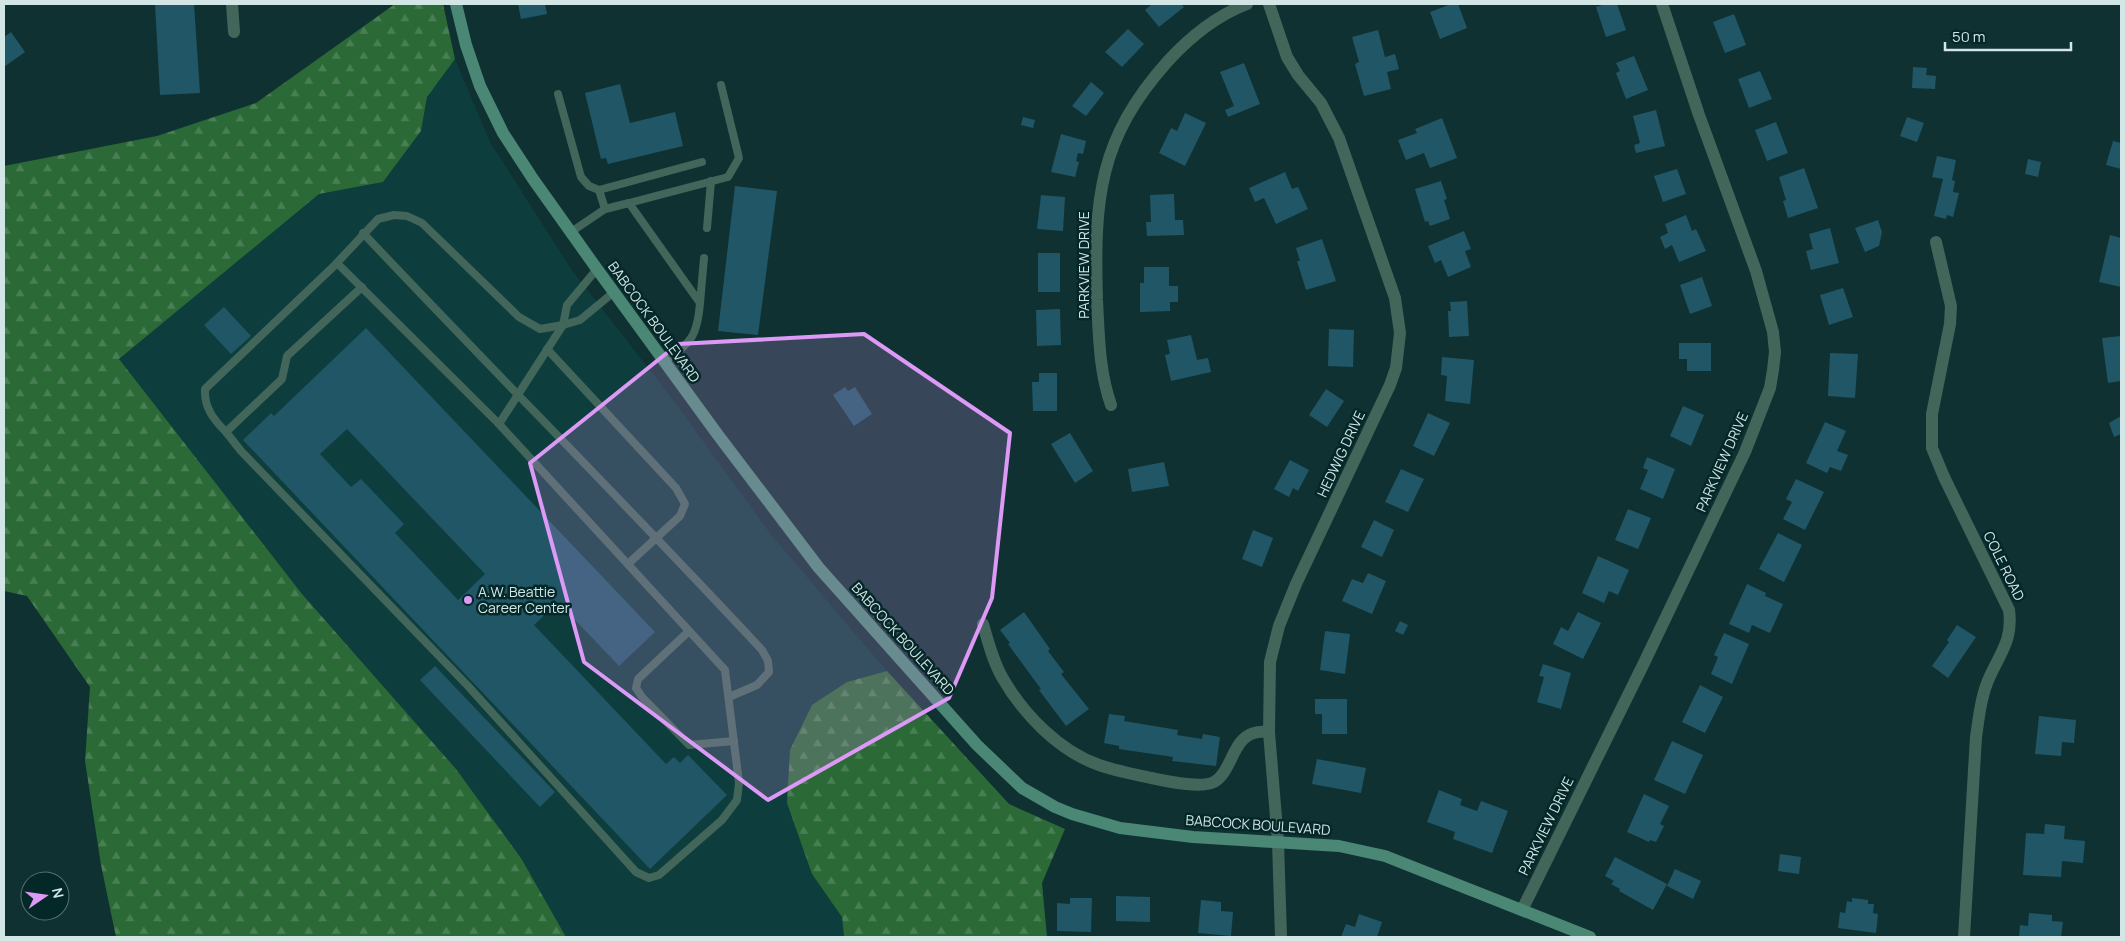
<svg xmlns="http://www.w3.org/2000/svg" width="2125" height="941" font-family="Manrope,sans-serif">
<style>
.built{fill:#0d3d3d}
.forest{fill:url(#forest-firs)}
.building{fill:#205666;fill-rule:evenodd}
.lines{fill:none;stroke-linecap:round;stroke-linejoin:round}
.service{stroke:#42665a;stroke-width:8}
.minor{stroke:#42665a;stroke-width:12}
.secondary{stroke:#4a8775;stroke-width:12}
.marked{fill:#dc99f5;fill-opacity:0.2;stroke:#dc99f5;stroke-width:4;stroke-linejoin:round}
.poi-dot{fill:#dc99f5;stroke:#042728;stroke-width:2}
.labels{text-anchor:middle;stroke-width:5;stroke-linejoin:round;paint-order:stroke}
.street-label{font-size:14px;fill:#d3e6e6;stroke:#042728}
.poi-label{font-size:14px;fill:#d3e6e6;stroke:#042728;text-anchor:start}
</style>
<defs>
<pattern id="forest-firs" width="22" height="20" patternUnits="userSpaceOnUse" patternTransform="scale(1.25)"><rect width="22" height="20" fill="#2b6a37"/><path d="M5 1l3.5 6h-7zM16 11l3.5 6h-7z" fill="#497f54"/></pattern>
</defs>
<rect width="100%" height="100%" fill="#0f3132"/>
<polygon class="built" points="455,59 490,142 571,269 674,401 772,536 887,671 847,682 812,874 842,917 844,937 566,937 521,858 456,769 302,594 119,359 319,194 383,182 421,131 427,97"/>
<g class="forest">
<polygon points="395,4 443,4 455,59 427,97 421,131 383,182 319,194 119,359 302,594 456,769 521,858 566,937 116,937 101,865 85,761 90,687 27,596 4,591 4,166 157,136 256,103"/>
<polygon points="887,671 1009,804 1065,829 1042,883 1047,937 844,937 842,917 812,874 787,803 790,750 812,705 847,682"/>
</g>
<g class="building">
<polygon points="155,4 194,4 200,93 160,95"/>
<polygon points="518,4 545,4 547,14 521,19"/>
<polygon points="1152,4 1181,4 1184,7 1159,27 1145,10"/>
<polygon points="1451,4 1458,4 1467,28 1440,39 1430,12"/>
<polygon points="1605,4 1617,4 1626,30 1606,37 1596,7"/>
<polygon points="1734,14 1746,45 1725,53 1713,22"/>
<polygon points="1128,29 1144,44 1122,67 1105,52"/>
<polygon points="1378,30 1385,57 1395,54 1399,69 1387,72 1391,89 1364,96 1355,64 1359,62 1352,37"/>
<polygon points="11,32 25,52 4,67 4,37"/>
<polygon points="1634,56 1648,90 1626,99 1616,73 1620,71 1616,63"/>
<polygon points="1244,63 1260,104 1228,117 1225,110 1234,106 1220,72"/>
<polygon points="1913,67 1927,68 1926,75 1936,76 1935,89 1912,88"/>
<polygon points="1760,71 1772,99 1749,108 1738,79"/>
<polygon points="1091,82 1104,93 1086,116 1072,106"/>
<polygon points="620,84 630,123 675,112 683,146 608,164 606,158 601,159 585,93"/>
<polygon points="1656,110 1665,146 1636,153 1634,145 1640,143 1633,116"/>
<polygon points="1185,113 1206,123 1185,166 1159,153 1171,128 1177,131"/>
<polygon points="1023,117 1035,120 1033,128 1021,125"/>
<polygon points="1907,117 1924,123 1917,142 1900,136"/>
<polygon points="1442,118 1457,158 1430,168 1424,153 1406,160 1398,140 1417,133 1415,129"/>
<polygon points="1776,122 1788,153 1767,161 1755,130"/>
<polygon points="1061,134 1086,141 1083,154 1078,153 1076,161 1079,162 1075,177 1051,172"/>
<polygon points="2113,141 2121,143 2121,169 2106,165"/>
<polygon points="1937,156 1956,160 1952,180 1955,181 1953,192 1959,193 1953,217 1947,215 1946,219 1934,216 1943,179 1932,177"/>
<polygon points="2028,159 2041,162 2038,177 2025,174"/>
<polygon points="1804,168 1818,208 1788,218 1783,201 1786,200 1779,177"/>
<polygon points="1677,169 1686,194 1663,202 1654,176"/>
<polygon points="1285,172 1292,189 1298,187 1308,209 1276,224 1264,198 1255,202 1249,188"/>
<polygon points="1441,181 1447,199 1444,200 1450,219 1430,226 1428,221 1425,222 1415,189"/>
<polygon points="735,186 777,191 758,335 718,331"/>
<polygon points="1174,194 1175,220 1183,220 1184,235 1147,236 1146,222 1151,222 1150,195"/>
<polygon points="1041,195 1065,197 1063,231 1037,229"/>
<polygon points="1686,215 1692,231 1696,229 1706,251 1679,262 1672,245 1665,249 1660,237 1668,233 1665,224"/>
<polygon points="1878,220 1882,232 1879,246 1865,252 1855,228"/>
<polygon points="1830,228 1839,263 1811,270 1806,251 1813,249 1809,234"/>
<polygon points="1464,231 1471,249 1465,251 1471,267 1448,277 1441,260 1435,263 1428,246"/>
<polygon points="2110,235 2121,238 2121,287 2099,282"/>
<polygon points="1322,239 1336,281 1306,290 1297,261 1300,261 1296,248"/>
<rect x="1038" y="253" width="22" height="39"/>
<polygon points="1144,267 1169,267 1169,286 1178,286 1178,302 1170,302 1170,311 1140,312 1140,283 1144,283"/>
<polygon points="1702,277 1712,306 1690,314 1680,285"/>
<polygon points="1843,288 1853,317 1829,325 1820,295"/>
<polygon points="1467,301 1469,336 1449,337 1448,311 1451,311 1450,302"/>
<polygon points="224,307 251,336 231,354 204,325"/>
<polygon points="1060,309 1061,345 1037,346 1036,310"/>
<path d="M366 328 655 632 619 666 558 602 534 625 666 764 674 757 680 763 688 755 727 795 650 869 243 440 271 413 274 416ZM347 429 485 574 458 600 395 533 404 524 361 479 351 487 320 454Z"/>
<polygon points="1329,329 1354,330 1353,367 1328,366"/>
<polygon points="1191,335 1197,360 1208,358 1211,372 1171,381 1165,355 1170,354 1167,340"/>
<polygon points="2121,336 2121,381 2108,383 2102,338"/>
<polygon points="1679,343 1711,343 1711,371 1687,371 1687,359 1679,359"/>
<polygon points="1830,353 1858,354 1855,398 1828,396"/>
<polygon points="1442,357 1474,360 1470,404 1445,401 1447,376 1441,375"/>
<polygon points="1039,373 1057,373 1057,411 1033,411 1032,382 1039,382"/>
<polygon points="845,387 848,391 855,387 872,414 854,426 833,395"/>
<polygon points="1326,389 1344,401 1327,427 1309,415"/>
<polygon points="1683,406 1704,415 1691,446 1670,436"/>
<polygon points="1428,413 1450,423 1434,456 1413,446"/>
<polygon points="2121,416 2121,434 2114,437 2109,423"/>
<polygon points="1825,422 1846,431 1837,451 1848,455 1841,471 1830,467 1827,473 1806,463"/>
<polygon points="1070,433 1093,471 1075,483 1051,444"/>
<polygon points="1647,457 1675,469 1663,499 1640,489 1648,470 1643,468"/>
<polygon points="1290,460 1309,470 1298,491 1293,488 1289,497 1274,489"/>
<polygon points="1164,462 1169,486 1132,492 1128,469"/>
<polygon points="1401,469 1424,479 1408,512 1385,502"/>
<polygon points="1796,479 1824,492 1805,530 1783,519 1792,502 1786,499"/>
<polygon points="1628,509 1651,518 1638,549 1615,540"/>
<polygon points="1374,520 1394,530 1382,557 1361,547"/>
<polygon points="1253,530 1273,538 1262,567 1242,559"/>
<polygon points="1778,533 1802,545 1784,582 1759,569"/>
<polygon points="1598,556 1629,570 1618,595 1609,591 1604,603 1582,593"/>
<polygon points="1368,573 1386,581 1372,614 1342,601 1352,579 1363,583"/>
<polygon points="1747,584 1766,593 1765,596 1783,604 1770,633 1752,625 1749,633 1729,624"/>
<polygon points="1024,612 1050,649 1048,651 1064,672 1061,674 1089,709 1066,726 1039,690 1041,689 1008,644 1010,643 1000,630"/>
<polygon points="1578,612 1601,623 1583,659 1553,644 1561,627 1568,631"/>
<polygon points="1400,621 1408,625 1403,635 1395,631"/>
<polygon points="1957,625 1976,637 1948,678 1932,666 1949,642 1947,640"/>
<polygon points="1325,631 1350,634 1345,674 1320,670"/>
<polygon points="1724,633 1749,644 1732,684 1711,674 1718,657 1714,655"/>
<polygon points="1543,664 1571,673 1561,709 1537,702 1544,677 1539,676"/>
<polygon points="435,666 555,792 540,807 420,680"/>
<polygon points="1700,685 1723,697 1705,733 1682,722"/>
<polygon points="1315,699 1347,699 1347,734 1322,734 1322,714 1315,714"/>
<polygon points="1109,714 1125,716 1124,721 1178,730 1177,735 1202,739 1203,734 1220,737 1216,766 1172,761 1173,757 1119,749 1119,746 1104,743"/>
<polygon points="2039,716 2076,720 2074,743 2062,742 2061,756 2035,754"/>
<polygon points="1672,741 1703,755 1685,794 1654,780"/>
<polygon points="1317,759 1366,768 1361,793 1312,784"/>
<polygon points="1439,790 1462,799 1460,805 1477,811 1481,801 1508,811 1492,853 1453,839 1455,832 1427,822"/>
<polygon points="1644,794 1669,806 1660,824 1664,826 1656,842 1650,840 1649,842 1627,832"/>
<polygon points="2045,824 2065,826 2064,839 2085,841 2083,863 2062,861 2061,877 2023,875 2026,833 2044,834"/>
<polygon points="1780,854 1801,857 1799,874 1778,871"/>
<polygon points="1615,857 1667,884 1653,910 1619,891 1620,889 1611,884 1614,881 1605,876"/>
<polygon points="1675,869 1701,881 1693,899 1667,886"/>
<polygon points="1116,896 1150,897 1150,922 1116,921"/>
<polygon points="1070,898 1092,898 1091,932 1057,931 1057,903 1070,904"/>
<polygon points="1852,898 1868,900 1868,904 1874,904 1873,913 1878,914 1876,933 1838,928 1840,912 1845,913 1847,901 1852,902"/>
<polygon points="1201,900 1221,902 1221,911 1233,912 1231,936 1198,933"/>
<polygon points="2029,913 2052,915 2052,921 2063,922 2061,937 2019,937 2020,925 2028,926"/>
<polygon points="1359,914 1382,922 1377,937 1341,937 1346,924 1355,927"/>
</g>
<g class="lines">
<g class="service">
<polyline points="558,94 581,177 589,186 599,190 605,209"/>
<polyline points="599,190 702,162"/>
<polyline points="629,203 728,177 739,158 721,85"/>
<polyline points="707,228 711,181"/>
<path d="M571 232 605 209 629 203 700 303C697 338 691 342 664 362"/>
<path d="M363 233C495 373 631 509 762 650L768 661 769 672 757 685 729 697"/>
<polyline points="597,269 567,305 563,325 580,320 614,292"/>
<path d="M362 287 287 356 282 379 226 432C214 420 204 408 205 389L334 266 378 219 394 215 407 216 422 223 519 317 540 329 563 325"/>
<polyline points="700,303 704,258"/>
<polyline points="547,349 676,488 685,504 680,516 628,564"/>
<polyline points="499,424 563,325"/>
<polyline points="226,432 241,451 468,686 636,872 649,878 659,875 722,820 737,800 739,783 725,670 499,424 337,263"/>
<polyline points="689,631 638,679 636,688 642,697 689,745 734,741"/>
</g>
<g class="minor">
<polyline points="232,4 234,32"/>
<polyline points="1269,4 1287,57 1298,75 1321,103 1339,138 1395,298 1400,333 1396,368 1390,385 1296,584 1279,626 1270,662 1269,732 1278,842 1281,937"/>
<path d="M1936 242 1951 306 1950 324 1932 414V448L1944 477 2009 610C2013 639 2001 652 1990 676 1981 695 1979 717 1976 737L1964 937"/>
<path d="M1111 405C1099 371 1099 336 1097 300 1094 200 1098 139 1168 61 1190 37 1216 16 1247 4"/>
<path d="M983 624C988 642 993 661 1002 677 1023 714 1059 751 1099 765 1116 771 1134 774 1151 778 1166 781 1200 789 1214 782 1232 772 1232 739 1254 733 1259 731 1265 732 1269 732"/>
<polyline points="1522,910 1643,665 1745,452 1770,388 1773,370 1775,352 1773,332 1756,271 1699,115 1662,4"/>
</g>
<polyline class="secondary" points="456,4 466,45 480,86 503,133 533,179 597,269 718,435 819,568 977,745 1022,788 1055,807 1072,814 1120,828 1193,837 1339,846 1385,856 1590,937"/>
</g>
<path class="marked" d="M864 334 1010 433 992 598 949 698 768 800 584 662 530 463 678 344Z"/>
<circle class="poi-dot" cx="468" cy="600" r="5"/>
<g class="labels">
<g class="street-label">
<text transform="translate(1084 265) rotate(-90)" y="5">PARKVIEW DRIVE</text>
<text transform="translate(654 322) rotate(54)" y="5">BABCOCK BOULEVARD</text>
<text transform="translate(1341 454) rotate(-65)" y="5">HEDWIG DRIVE</text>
<text transform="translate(1722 462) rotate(-66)" y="5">PARKVIEW DRIVE</text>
<text transform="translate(2004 566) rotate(64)" y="5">COLE ROAD</text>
<text transform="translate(903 639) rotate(48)" y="5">BABCOCK BOULEVARD</text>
<text transform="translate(1258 825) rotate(4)" y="5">BABCOCK BOULEVARD</text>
<text transform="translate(1546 826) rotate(-64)" y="5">PARKVIEW DRIVE</text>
</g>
<g class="poi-label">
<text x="478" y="597">A.W. Beattie<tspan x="478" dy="16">Career Center</tspan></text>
</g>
</g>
<rect width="2125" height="941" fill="none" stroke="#d3e6e6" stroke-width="10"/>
<g transform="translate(45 896) rotate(77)"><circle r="24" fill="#042728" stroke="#577374"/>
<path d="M0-4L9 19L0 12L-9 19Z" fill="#dc99f5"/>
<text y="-8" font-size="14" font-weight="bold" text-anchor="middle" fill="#d3e6e6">N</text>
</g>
<path d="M1945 42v8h126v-8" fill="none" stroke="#d3e6e6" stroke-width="2.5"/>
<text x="1952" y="42" font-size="15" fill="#d3e6e6" stroke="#042728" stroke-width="4" paint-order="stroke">50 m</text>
</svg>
